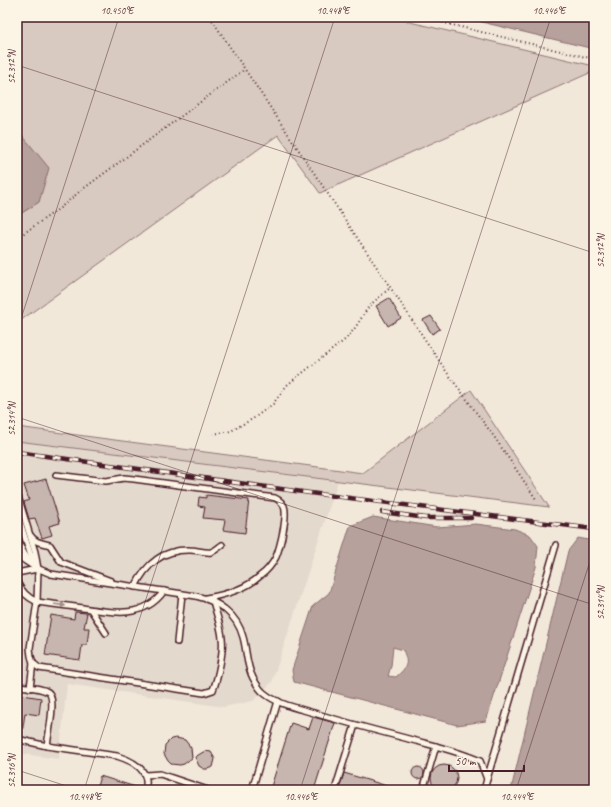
<svg xmlns="http://www.w3.org/2000/svg" width="611" height="807" font-family="Caveat,sans-serif">
<style>
.built{fill:#e4d9cd}
.green{fill:#d8cac0;stroke:#917476}
.water{fill:#b6a19c;stroke:#8b6d6f;fill-rule:evenodd}
.building{fill:#c7b6af;stroke:#4a1f2b}
.lines{fill:none;stroke-linecap:round;stroke-linejoin:round}
.lane-casing{stroke:#4a1f2b;stroke-width:8}
.path{stroke:#4a1f2b;stroke-width:2;stroke-dasharray:1 3;stroke-linecap:butt}
.lane{stroke:#fcf5e5;stroke-width:5}
.rail-casing{stroke:#4a1f2b;stroke-width:4.5}
.rail{stroke:#fcf5e5;stroke-width:3;stroke-dasharray:9;stroke-linecap:butt}
.oneway{fill:#a38a88}
.ticks{fill:none;stroke:#4a1f2b;stroke-width:1;stroke-opacity:0.45}
.neatline{fill:none;stroke:#4a1f2b;stroke-width:1.5}
.ticks-label{font-size:10px;text-anchor:middle;fill:#4a1f2b}
</style>
<rect width="100%" height="100%" fill="#f1e8da"/>
<filter id="ink" filterUnits="userSpaceOnUse"><feTurbulence type="fractalNoise" baseFrequency=".025" numOctaves="2"/><feDisplacementMap in="SourceGraphic" scale="8" xChannelSelector="R" yChannelSelector="G"/><feConvolveMatrix kernelMatrix="1 2 1 2 8 2 1 2 1" color-interpolation-filters="sRGB"/></filter>
<g filter="url(#ink)">
<polygon class="built" points="17,441 338,481 272,682 253,701 224,707 67,684 59,759 17,753"/>
<g class="green">
<polygon points="17,17 389,17 594,66 594,71 320,193 278,135 17,323 17,216 39,202 22,135 17,139"/>
<polygon points="471,390 549,507 17,441 17,427 363,473"/>
</g>
<g class="water">
<polygon points="461,17 594,17 594,49"/>
<polygon points="22,135 49,168 39,202 17,216 17,139"/>
<path d="M373 517 437 527 476 524 515 529 530 535 538 546 536 567 486 721 457 725 294 682 292 670 313 606 329 593 350 526ZM393 647 403 650C409 664 407 667 396 677L388 676 391 666Z"/>
<polygon points="578,538 594,541 594,790 511,790 568,551"/>
</g>
<g class="building">
<polygon points="389,298 401,318 388,326 376,306"/>
<polygon points="431,316 440,329 432,334 423,320"/>
<polygon points="46,479 60,523 49,526 52,535 42,538 35,518 29,519 24,502 29,500 24,485"/>
<polygon points="206,495 249,500 245,533 223,530 225,520 203,518 205,507 198,506 199,497 206,498"/>
<polygon points="75,612 87,613 84,628 89,628 87,645 82,645 80,660 45,655 51,615 74,619"/>
<polygon points="17,694 41,698 39,715 25,713 22,734 17,733"/>
<polygon points="313,717 335,723 314,790 270,790 291,723 309,729"/>
<polygon points="176,738 185,740 191,748 192,758 184,764 180,765 171,764 168,761 164,754 165,745 171,739"/>
<polygon points="205,751 211,752 215,759 213,767 207,769 204,769 199,766 195,757"/>
<circle cx="444" cy="778" r="13"/>
<circle cx="418" cy="773" r="6"/>
<polygon points="344,773 394,788 394,790 339,790"/>
<polygon points="100,776 139,788 138,790 96,790"/>
</g>
<g class="lines">
<defs>
<g id="lane">
<path d="M56 475 106 481 124 478 134 479 275 498C279 500 282 502 284 506 288 516 280 547 276 557 272 565 267 571 260 576 246 589 225 595 206 598"/>
<path d="M17 493 35 552 38 569 37 602 30 648 31 656 33 663 39 668 204 693 213 690C218 678 224 650 222 638 221 626 216 613 213 601"/>
<polyline points="20,522 30,553 35,563"/>
<path d="M31 536C35 543 43 543 50 545L61 562 111 581"/>
<path d="M17 539C21 549 25 558 33 564"/>
<path d="M17 554C28 565 37 568 51 574L196 596C218 601 237 614 243 637 247 651 246 665 253 678 256 683 259 689 264 693 277 704 297 708 314 713 344 722 374 730 405 738 430 745 456 750 480 761L487 779 484 790"/>
<polyline points="17,573 37,569"/>
<path d="M17 582C22 592 27 597 37 602 52 604 68 606 83 608 113 613 144 619 164 591"/>
<path d="M135 587C146 564 163 549 190 550 197 550 205 553 211 552 215 551 219 547 222 545"/>
<polyline points="91,610 106,633"/>
<polyline points="177,642 182,594"/>
<path d="M17 686C26 687 40 687 48 692 57 698 48 735 47 746L17 739"/>
<polyline points="30,688 33,663"/>
<path d="M47 746 117 756C133 761 151 770 145 790"/>
<polyline points="146,775 160,774 208,790"/>
<polyline points="487,779 556,545"/>
<polyline points="252,790 278,701"/>
<polyline points="335,790 355,725"/>
<polyline points="423,790 436,746"/>
</g>
</defs>
<use href="#lane" class="lane-casing"/>
<g class="path">
<polyline points="210,17 446,371 495,438 536,499"/>
<polyline points="419,17 594,59"/>
<polyline points="17,238 60,208 79,192 245,69"/>
<polyline points="213,434 231,431 254,418 273,404 287,385 346,339 355,328 369,306 391,287"/>
</g>
<use href="#lane" class="lane"/>
<defs>
<g id="rail">
<polyline points="17,452 310,493 594,529"/>
<polyline points="382,512 426,518 471,518"/>
</g>
</defs>
<use href="#rail" class="rail-casing"/>
<use href="#rail" class="rail"/>
</g>
<defs><path id="oneway-solid" d="M-6-.8H1V-3.2L6.5 0L1 3.2V.8H-6Z"/></defs>
<use class="oneway" href="#oneway-solid" transform="translate(60 605) rotate(8)"/>
</g>
<path class="ticks" d="M17 65 594 253M17 331 119 17M17 417 594 605M17 770 79 790M84 790 335 17M300 790 551 17M516 790 594 549"/>
<rect width="611" height="807" fill="none" stroke="#fcf5e5" stroke-width="44"/>
<path d="M449 765v6h75v-6" fill="none" stroke="#4a1f2b" stroke-width="2"/>
<text x="455" y="765" font-size="12" fill="#4a1f2b" stroke="#fcf5e5" stroke-width="3" paint-order="stroke">50 m</text>
<rect x="22" y="22" width="567" height="763" class="neatline"/>
<g class="ticks-label">
<text x="117" y="14">10.450°E</text>
<text x="333" y="14">10.448°E</text>
<text x="549" y="14">10.446°E</text>
<text transform="translate(11 67) rotate(-90)" y="4">52.312°N</text>
<text transform="translate(600 251) rotate(-90)" y="4">52.312°N</text>
<text transform="translate(11 419) rotate(-90)" y="4">52.314°N</text>
<text transform="translate(600 603) rotate(-90)" y="4">52.314°N</text>
<text transform="translate(11 771) rotate(-90)" y="4">52.316°N</text>
<text x="85" y="800">10.448°E</text>
<text x="301" y="800">10.446°E</text>
<text x="517" y="800">10.444°E</text>
</g>
</svg>
